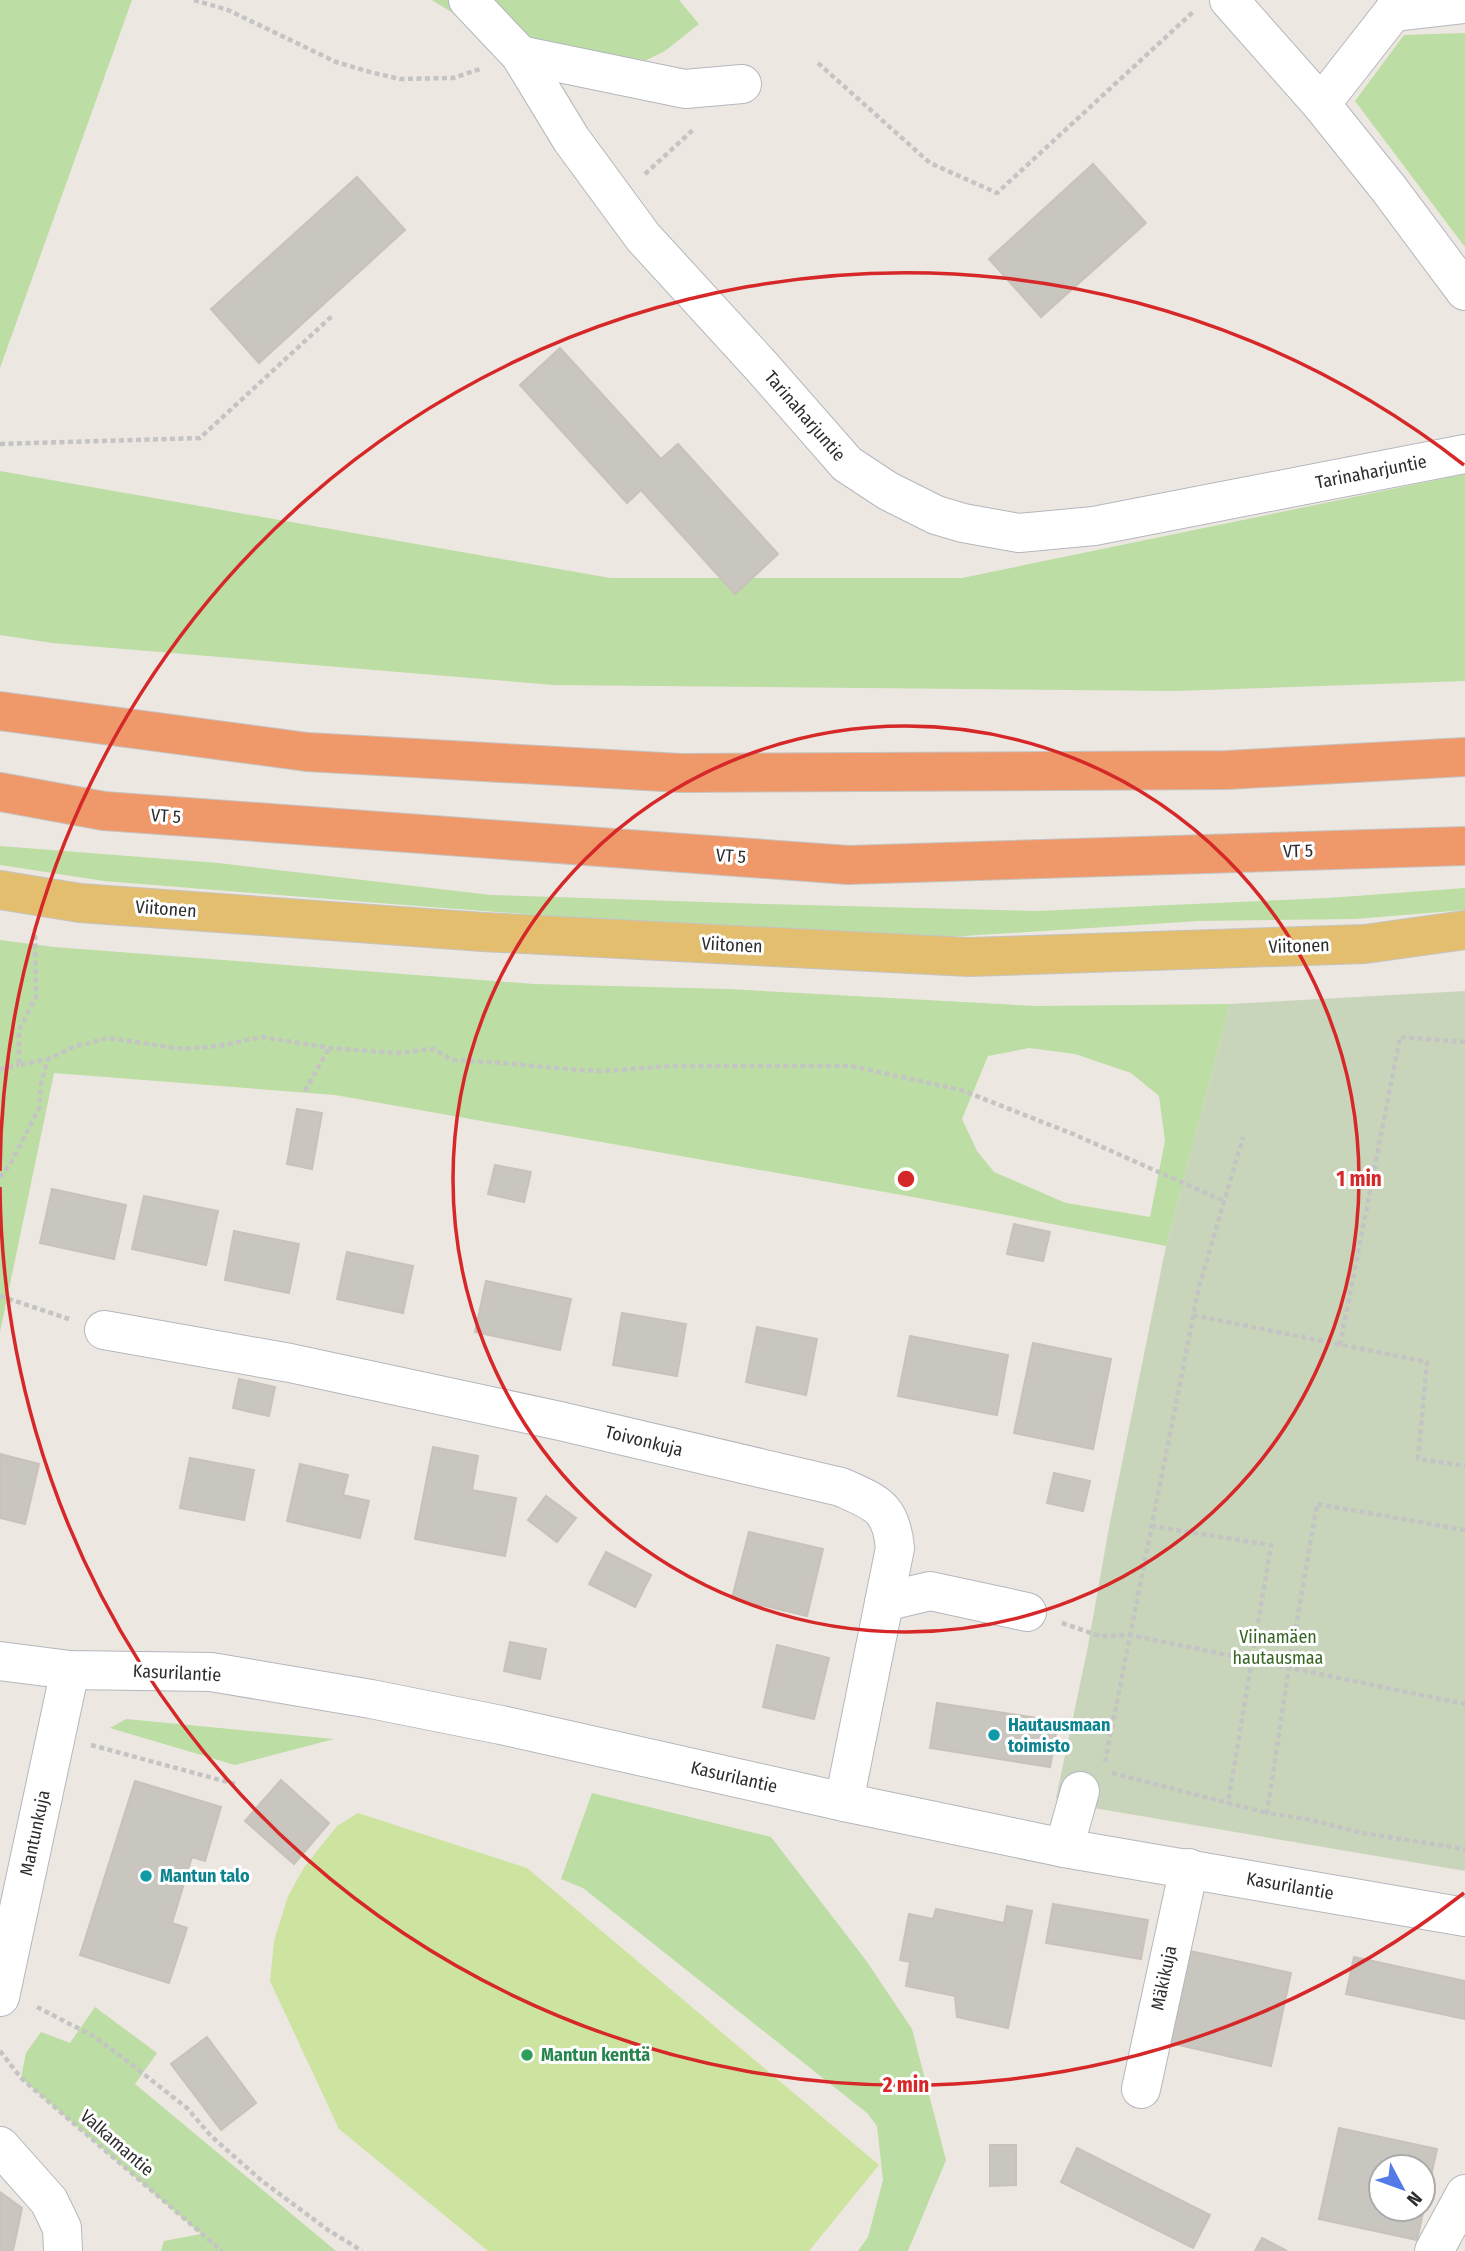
<svg xmlns="http://www.w3.org/2000/svg" width="1465" height="2251" font-family="'Fira Sans Condensed',sans-serif">
<style>
.green{fill:#bcdda3;fill-rule:evenodd}
.cemetery{fill:#c9d5ba}
.pitch{fill:#cde3a0}
.building{fill:#c9c5bf;stroke:#c8c2ba;stroke-width:2;fill-rule:evenodd}
.lines{fill:none;stroke-linecap:round;stroke-linejoin:round}
.minor-casing{stroke:#b4b7bf;stroke-width:40}
.major-casing{stroke:#c4c4c4;stroke-width:40}
.highway-casing{stroke:#c4c4c4;stroke-width:40}
.path{stroke:#c4c4c4;stroke-width:4.5;stroke-dasharray:5 3.5;stroke-linecap:butt}
.minor{stroke:#fff;stroke-width:38}
.major{stroke:#e3be6f;stroke-width:38}
.highway{stroke:#ef986a;stroke-width:38}
.ring{fill:none;stroke:#d62828;stroke-width:3.5}
.culture-dot{fill:#0f9aa8;stroke:#fff;stroke-width:2.5}
.leisure-dot{fill:#2e9e5b;stroke:#fff;stroke-width:2.5}
.labels{text-anchor:middle;stroke-width:6;stroke-linejoin:round;paint-order:stroke}
.street-label{font-size:18px;fill:#2d2d2d;stroke:#fff}
.park-label{font-size:18px;fill:#366423;stroke:#fff}
.culture-label{font-size:18px;font-weight:bold;fill:#0d838f;stroke:#fff;text-anchor:start}
.leisure-label{font-size:18px;font-weight:bold;fill:#27864d;stroke:#fff;text-anchor:start}
.centre{fill:#d62828;stroke:#fff;stroke-width:3.5}
.ring-label{font-size:21px;text-anchor:middle;font-weight:bold;fill:#d62828;stroke:#fff;stroke-width:6;stroke-linejoin:round;paint-order:stroke}
</style>
<rect width="100%" height="100%" fill="#ede7e1"/>
<g class="green">
<polygon points="0,0 132,0 0,368"/>
<polygon points="432,0 679,0 699,24 665,51 616,75 520,55"/>
<polygon points="1465,33 1465,247 1355,101 1404,35"/>
<polygon points="0,471 610,578 962,578 1465,474 1465,681 1175,691 554,685 52,643 0,635"/>
<polygon points="0,846 218,863 491,895 765,904 1037,911 1328,898 1465,888 1465,910 1355,919 1199,921 948,937 644,923 392,904 104,881 0,865"/>
<path d="M0 940 54 947 534 984 728 989 1036 1006 1230 1004 1166 1246 913 1197 335 1095 54 1073 0 1332ZM1029 1048 1075 1054 1131 1073 1159 1096 1165 1141 1150 1217 1066 1203 994 1172 977 1151 962 1119 988 1056Z"/>
<polygon points="126,1719 334,1739 235,1765 110,1728"/>
<polygon points="592,1793 771,1837 865,1959 912,2029 946,2160 908,2251 858,2251 868,2237 883,2180 877,2126 867,2113 583,1888 561,1879"/>
<polygon points="95,2007 157,2053 135,2084 336,2251 161,2251 164,2241 201,2234 21,2078 26,2053 41,2032 70,2043"/>
</g>
<polygon class="cemetery" points="1465,991 1465,1871 1076,1805 1056,1798 1087,1651 1110,1522 1166,1246 1230,1004"/>
<polygon class="pitch" points="358,1813 527,1868 879,2165 809,2251 488,2251 339,2129 270,1981 274,1941 288,1896 305,1866 337,1826"/>
<g class="building">
<polygon points="1093,164 1146,223 1041,317 989,259"/>
<polygon points="357,177 405,230 259,363 211,309"/>
<polygon points="560,348 661,459 678,444 778,554 735,594 641,490 627,503 520,385"/>
<polygon points="297,1109 322,1113 312,1169 287,1164"/>
<polygon points="495,1165 531,1172 524,1202 488,1194"/>
<polygon points="52,1189 126,1205 114,1259 40,1243"/>
<polygon points="144,1196 218,1211 206,1265 132,1249"/>
<polygon points="1014,1224 1050,1232 1043,1261 1007,1254"/>
<polygon points="234,1231 299,1244 289,1293 225,1280"/>
<polygon points="347,1252 413,1266 403,1313 337,1299"/>
<polygon points="486,1281 571,1299 560,1350 475,1332"/>
<polygon points="622,1313 686,1324 677,1376 613,1365"/>
<polygon points="757,1327 817,1339 806,1395 746,1382"/>
<polygon points="910,1336 1008,1355 997,1415 898,1396"/>
<polygon points="1033,1343 1111,1359 1093,1449 1014,1433"/>
<polygon points="239,1379 275,1387 269,1416 233,1408"/>
<polygon points="433,1447 478,1456 472,1490 516,1498 505,1556 415,1539"/>
<polygon points="0,1454 39,1464 25,1524 0,1518"/>
<polygon points="190,1458 254,1470 244,1520 180,1508"/>
<polygon points="300,1464 348,1475 343,1495 369,1501 360,1538 287,1521"/>
<polygon points="1054,1473 1090,1481 1083,1511 1047,1503"/>
<polygon points="546,1496 576,1518 557,1542 528,1520"/>
<polygon points="749,1532 823,1549 807,1616 732,1598"/>
<polygon points="606,1552 651,1575 635,1607 589,1584"/>
<polygon points="510,1642 546,1649 540,1679 504,1671"/>
<polygon points="777,1645 829,1658 814,1719 763,1707"/>
<polygon points="937,1703 1058,1721 1050,1767 930,1748"/>
<polygon points="281,1780 329,1823 294,1864 245,1821"/>
<polygon points="135,1781 221,1807 205,1861 192,1857 172,1923 187,1928 169,1983 80,1955"/>
<polygon points="1053,1904 1148,1920 1141,1959 1046,1943"/>
<polygon points="1007,1906 1032,1911 1008,2028 957,2017 955,1996 906,1986 910,1962 900,1960 909,1914 933,1919 936,1909 1004,1923"/>
<polygon points="1190,1951 1291,1973 1271,2066 1170,2043"/>
<polygon points="1354,1957 1465,1981 1465,2019 1346,1994"/>
<polygon points="207,2037 256,2103 221,2130 171,2064"/>
<path d="M1339 2128 1437 2149 1417 2240 1319 2219ZM1381 2167H1423V2209H1381Z"/>
<polygon points="990,2145 1016,2145 1016,2185 990,2186"/>
<polygon points="1077,2148 1210,2215 1193,2248 1061,2182"/>
<polygon points="0,2192 22,2208 13,2251 0,2251"/>
<polygon points="1262,2238 1287,2251 1255,2251"/>
</g>
<g class="lines">
<defs>
<g id="minor">
<polyline points="468,0 520,55 571,139 643,237 762,367 847,464 888,491 936,515 963,523 1019,533 1094,526 1465,454"/>
<polyline points="1229,0 1321,104 1389,189 1465,291"/>
<polyline points="1393,12 1465,4"/>
<polyline points="520,55 685,89 742,84"/>
<polyline points="1321,104 1393,12 1406,0"/>
<path d="M104 1330 290 1363 560 1421 841 1487C876 1503 891 1506 895 1548L844 1802"/>
<polyline points="884,1602 930,1591 1027,1612"/>
<polyline points="0,1661 70,1670 211,1672 371,1699 501,1725 844,1802 1064,1848 1465,1917"/>
<polyline points="1064,1848 1080,1791"/>
<polyline points="0,1997 70,1670"/>
<polyline points="1141,2089 1189,1868"/>
<polyline points="0,2146 49,2201 62,2228 63,2251"/>
<polyline points="1434,2251 1465,2194"/>
</g>
<polyline id="major" points="0,890 80,903 483,932 969,957 1365,944 1465,930"/>
<g id="highway">
<polyline points="0,711 307,752 681,773 1227,770 1465,757"/>
<polyline points="0,792 104,811 848,865 1465,846"/>
</g>
</defs>
<use href="#minor" class="minor-casing"/>
<use href="#major" class="major-casing"/>
<use href="#highway" class="highway-casing"/>
<g class="path">
<polyline points="194,0 228,10 336,62 370,72 400,79 453,78 480,69"/>
<polyline points="818,63 930,163 997,193 1193,12"/>
<polyline points="645,174 695,128"/>
<polyline points="0,444 200,438 332,316"/>
<polyline points="35,935 36,997 19,1030 19,1065 48,1059"/>
<polyline points="0,1069 19,1065"/>
<polyline points="305,1091 329,1048"/>
<polyline points="0,1177 11,1163 39,1108 41,1083 48,1059 73,1047 108,1038 183,1049 218,1046 262,1037 329,1048 399,1053 433,1049 453,1060 503,1063 578,1070 604,1071 671,1066 851,1066 961,1090 1073,1134 1224,1201"/>
<polyline points="0,1296 69,1319"/>
<polyline points="1193,1315 1427,1362 1418,1459 1465,1466"/>
<polyline points="1340,1345 1400,1037 1465,1042"/>
<polyline points="1151,1526 1271,1545 1228,1803"/>
<polyline points="1465,1530 1317,1504 1289,1667 1267,1813 1307,1819 1362,1833 1465,1849"/>
<polyline points="1062,1623 1100,1636 1130,1635 1465,1704"/>
<polyline points="91,1745 235,1784"/>
<polyline points="1105,1762 1199,1287 1243,1137"/>
<polyline points="1112,1773 1267,1813"/>
<polyline points="37,2007 93,2036 122,2057 187,2108 211,2136 262,2181 328,2230 362,2251"/>
<polyline points="0,2051 21,2078 222,2251"/>
</g>
<use href="#minor" class="minor"/>
<use href="#major" class="major"/>
<use href="#highway" class="highway"/>
</g>
<g class="ring">
<circle cx="906" cy="1179" r="453"/>
<path d="M1464 1893A906 906 0 0 1 0 1187M0 1171A906 906 0 0 1 1464 465"/>
</g>
<g class="culture-dot">
<circle cx="994" cy="1735" r="7"/>
<circle cx="146" cy="1876" r="7"/>
</g>
<circle class="leisure-dot" cx="527" cy="2055" r="7"/>
<g class="labels">
<g class="street-label">
<text transform="translate(805 416) rotate(49)" y="6">Tarinaharjuntie</text>
<text transform="translate(1371 472) rotate(-11)" y="6">Tarinaharjuntie</text>
<text transform="translate(166 816) rotate(4)" y="6">VT 5</text>
<text transform="translate(1298 851) rotate(-2)" y="6">VT 5</text>
<text transform="translate(731 856) rotate(4)" y="6">VT 5</text>
<text transform="translate(166 909) rotate(4)" y="6">Viitonen</text>
<text transform="translate(732 945) rotate(3)" y="6">Viitonen</text>
<text transform="translate(1299 946) rotate(-2)" y="6">Viitonen</text>
<text transform="translate(644 1441) rotate(14)" y="6">Toivonkuja</text>
<text transform="translate(177 1673) rotate(3)" y="6">Kasurilantie</text>
<text transform="translate(734 1777) rotate(13)" y="6">Kasurilantie</text>
<text transform="translate(35 1833) rotate(-78)" y="6">Mantunkuja</text>
<text transform="translate(1290 1886) rotate(10)" y="6">Kasurilantie</text>
<text transform="translate(1164 1978) rotate(-78)" y="6">Mäkikuja</text>
<text transform="translate(117 2143) rotate(41)" y="6">Valkamantie</text>
</g>
<g class="park-label">
<text x="1278" y="1643">Viinamäen<tspan x="1278" dy="21">hautausmaa</tspan></text>
</g>
<g class="culture-label">
<text x="1008" y="1731">Hautausmaan<tspan x="1008" dy="21">toimisto</tspan></text>
<text x="160" y="1882">Mantun talo</text>
</g>
<g class="leisure-label">
<text x="541" y="2061">Mantun kenttä</text>
</g>
</g>
<circle cx="906" cy="1179" r="10" class="centre"/>
<g class="ring-label">
<text x="1359" y="1186">1 min</text>
<text x="906" y="2092">2 min</text>
</g>
<g transform="translate(1402 2188) rotate(131)"><circle r="33" fill="#ffffff" stroke="#ababab" stroke-width="2"/>
<path d="M0-5L12 26L0 18L-12 26Z" fill="#527be8"/>
<text y="-10" font-size="19" font-weight="bold" text-anchor="middle" fill="#2d2d2d">N</text>
</g>
</svg>
